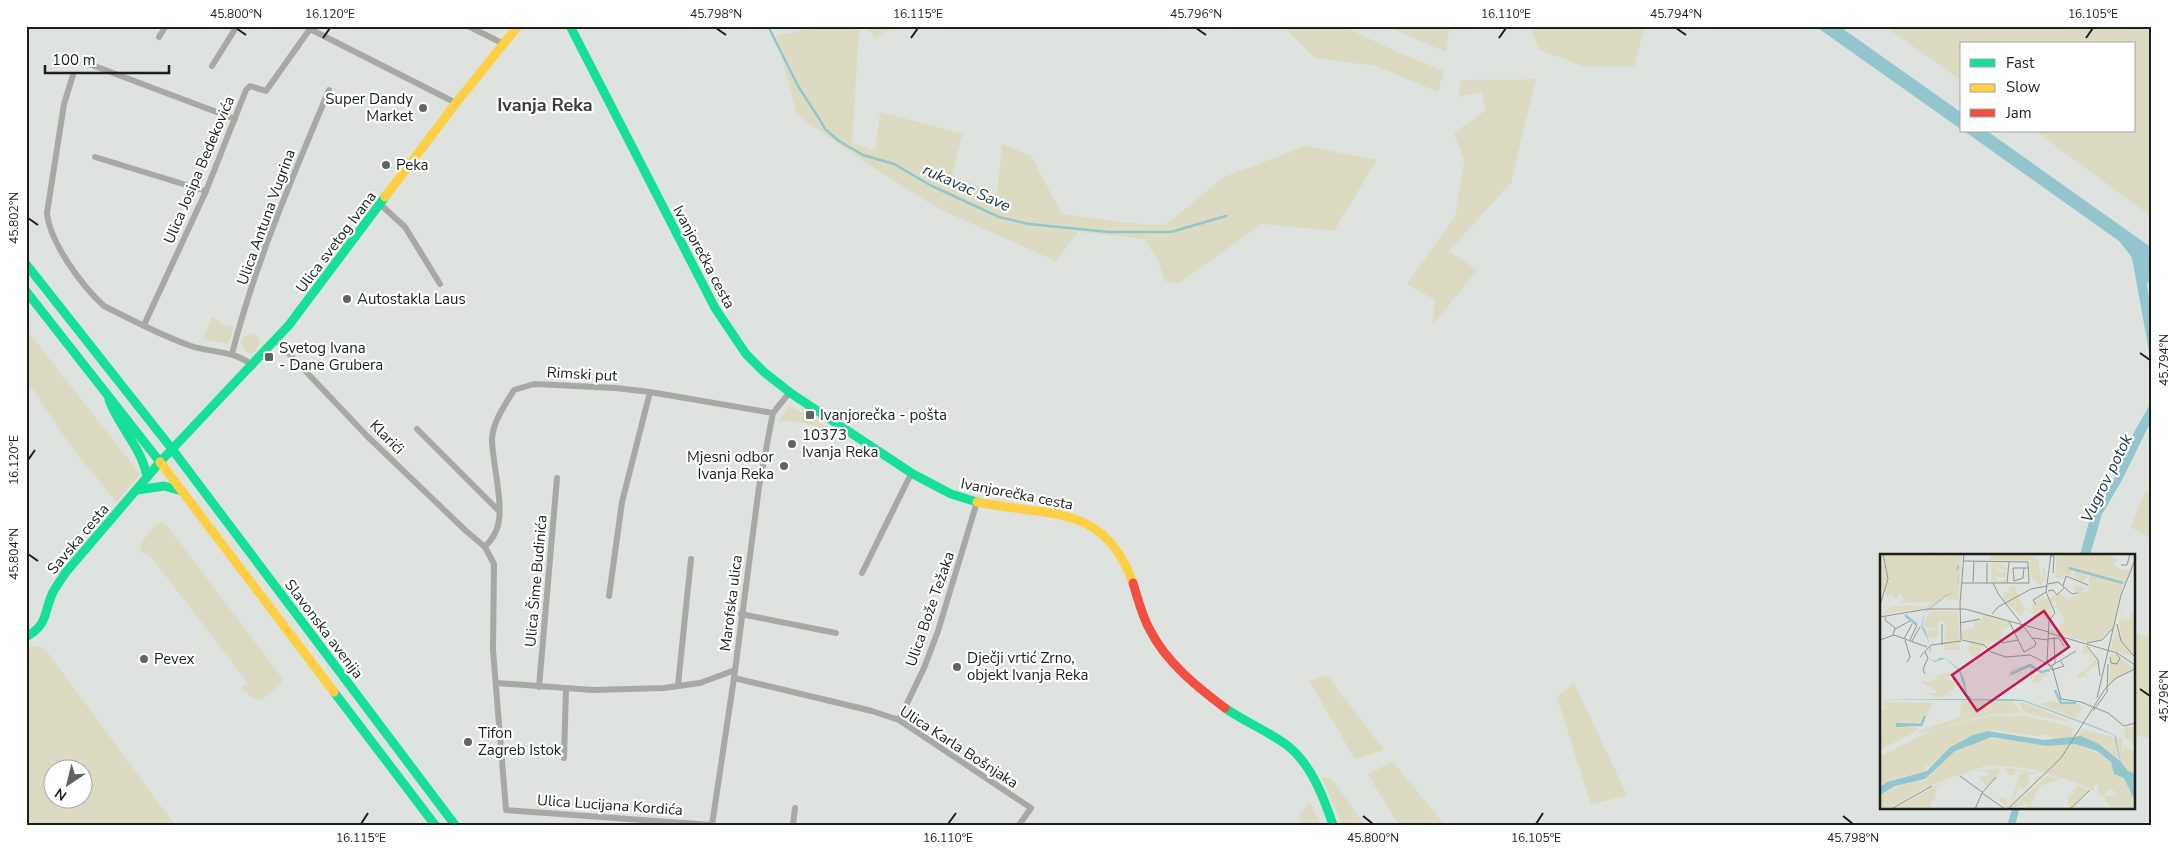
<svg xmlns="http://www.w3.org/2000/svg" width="2178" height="851" font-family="'Nunito Sans',sans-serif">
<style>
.green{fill:#dcdbc2;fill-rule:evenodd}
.water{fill:#92c5cd}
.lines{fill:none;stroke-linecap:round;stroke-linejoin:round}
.stream{stroke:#92c5cd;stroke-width:2.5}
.street{stroke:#a7aaa4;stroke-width:6}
.fast{stroke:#16e098;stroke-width:9}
.slow{stroke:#ffcf43;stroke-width:9}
.jam{stroke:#f24e42;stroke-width:9}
.ticks{fill:none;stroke:#1b1f1c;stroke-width:2}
.poi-dot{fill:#5f6461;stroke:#fff;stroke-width:2}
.labels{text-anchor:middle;stroke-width:4.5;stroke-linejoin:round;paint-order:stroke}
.poi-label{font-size:15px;fill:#1b1f1c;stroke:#fff;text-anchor:start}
.street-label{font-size:15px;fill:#1b1f1c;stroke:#fff}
.water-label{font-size:16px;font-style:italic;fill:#183b41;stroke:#fff}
.quarter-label{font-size:18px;font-weight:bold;fill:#353c37;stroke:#fff}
.inset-river{fill:none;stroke:#92c5cd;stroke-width:2.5}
.inset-road{fill:none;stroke:#909592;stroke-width:1}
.view{fill:#c2185b;fill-opacity:0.15;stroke:#c2185b;stroke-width:2.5}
.inset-edge{fill:none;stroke:#1b1f1c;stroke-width:2.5}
.neatline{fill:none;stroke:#1b1f1c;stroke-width:2}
.ticks-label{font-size:12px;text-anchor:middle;fill:#1b1f1c}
</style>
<rect width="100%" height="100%" fill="#dee3e0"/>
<g class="green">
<polygon points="820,26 847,26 859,31 852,143 875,151 880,112 963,134 952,175 997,194 1002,144 1031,156 1062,214 1127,223 1165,225 1224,177 1306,146 1377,160 1334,231 1262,224 1178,284 1165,281 1158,261 1144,239 1078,232 1056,261 939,209 866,163 797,115 776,36"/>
<polygon points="868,26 894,26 875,39"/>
<polygon points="1283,26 1343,26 1397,52 1444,71 1438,92 1376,66 1315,58"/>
<polygon points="1386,26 1450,26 1446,52"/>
<polygon points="1530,26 1645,26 1634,66 1586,67 1539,50"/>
<polygon points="1884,26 2152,26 2152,217 2035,131 2134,131 2134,44 1962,44 1962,81"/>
<polygon points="1536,79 1511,183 1449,251 1477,270 1433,325 1435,300 1407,284 1455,217 1464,161 1454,133 1486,110 1481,92 1458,97 1461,80"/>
<polygon points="212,316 223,325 234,327 228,344 203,339"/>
<polygon points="26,329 140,474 117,502 72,448 32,388 26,392"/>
<polygon points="251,333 258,337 260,343 255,350 256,352 250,354 244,350 241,343 244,337"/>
<polygon points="791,406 826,426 817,439 812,439 814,425 783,420 782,423 779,421 787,408"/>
<polygon points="2145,492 2152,493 2152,540 2131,527"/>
<polygon points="161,522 166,524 282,678 281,684 261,700 254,699 241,688 248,683 151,557 141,552 140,544 154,526"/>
<polygon points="2134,634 2152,637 2152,740 2134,734"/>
<path d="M35 646 42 647 48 653 175 825H26V647ZM82 768V798H52V768Z"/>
<polygon points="1327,675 1384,750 1355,759 1309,681"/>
<polygon points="1574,683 1627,795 1591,805 1557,697"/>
<polygon points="1392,761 1445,825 1399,825 1368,775"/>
<polygon points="1322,778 1331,778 1365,825 1342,825"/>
<polygon points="1310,802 1321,825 1300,825 1299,816"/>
</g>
<g class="water">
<polygon points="1815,26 1839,26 1962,113 1962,130"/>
<polygon points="1964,131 1987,131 2152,248 2152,274 2147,285 2152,317 2152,368 2133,263 2131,256 2119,241"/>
<polygon points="2152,401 2152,419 2122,480 2102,514 2090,555 2080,555 2089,522 2113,482 2129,441"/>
<polygon points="2013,807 2020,807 2015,825 2007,825"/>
</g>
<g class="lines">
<polyline class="stream" points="768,26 798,86 820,120 825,129 839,141 863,155 894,164 930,185 999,217 1029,224 1109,232 1171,232 1226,216"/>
<g class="street">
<polyline points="468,26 504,44"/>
<polyline points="310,29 456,103"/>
<polyline points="159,37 166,26"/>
<polyline points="92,65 235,119"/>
<polyline points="212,66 237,26"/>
<path d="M73 75 64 104 47 213C50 243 82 286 104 306 132 320 162 336 191 346 212 353 235 350 253 366"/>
<polyline points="95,157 206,191"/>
<polyline points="381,205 405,227 440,284"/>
<polyline points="144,325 206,191 246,90 250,86 266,91 312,26"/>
<polyline points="276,340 367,436 465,530 485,547"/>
<path d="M232 354C255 263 293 176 329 90"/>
<path d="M773 413 650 392 616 388 534 384 514 390C505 405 493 421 492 439 492 463 506 510 496 531 494 537 489 542 485 547L494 564 493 650 506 810 712 825 734 678 759 487 770 428 773 413 790 392"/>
<polyline points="417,429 498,510"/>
<polyline points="862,573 912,472"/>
<polyline points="609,596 622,502 650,392"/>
<polyline points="741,614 836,633"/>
<polyline points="734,678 872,711 899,720 1031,808 1019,825"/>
<polyline points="496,683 593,690 664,688 700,683 735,670"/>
<polyline points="678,685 691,559"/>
<polyline points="539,687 557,478"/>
<polyline points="899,720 924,668 938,631 977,502"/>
<polyline points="564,758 566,689"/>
<polyline points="793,825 795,808"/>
</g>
<g class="fast">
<polyline points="570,26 715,308 746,354 764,372 792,394 913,474 951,494 977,502"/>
<polyline points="26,264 172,449"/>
<polyline points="26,291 160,462"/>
<path d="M109 400C119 427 142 448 147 477"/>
<polyline points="172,449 455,825"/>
<polyline points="137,490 164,486 182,491"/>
<path d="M26 637C49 624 43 613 53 592 57 585 62 578 66 572L160 462 289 325 385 197"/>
<polyline points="334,692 435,825"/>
<path d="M1225 708C1245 722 1268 731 1288 746 1311 764 1324 798 1333 825"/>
</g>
<g class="slow">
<polyline points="385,197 456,103 518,26"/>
<polyline points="160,462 334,692"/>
<path d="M977 502C1046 517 1104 501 1133 583"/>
</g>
<path class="jam" d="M1133 583C1138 599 1142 616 1150 630 1166 662 1197 687 1225 708"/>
</g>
<path class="ticks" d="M236 28 246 35M716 28 726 35M1196 28 1206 35M1676 28 1686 35M323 38 330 28M911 38 918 28M1499 38 1506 28M2086 38 2093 28M28 218 38 225M2140 353 2150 360M28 460 35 450M28 554 38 561M2140 689 2150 696M1363 816 1373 824M1843 816 1853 824M361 824 368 813M948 824 956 813M1536 824 1543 813"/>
<g class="poi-dot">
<circle cx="423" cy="108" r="5"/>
<circle cx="386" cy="165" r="5"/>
<circle cx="347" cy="299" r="5"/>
<rect x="264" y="352" width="10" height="10" rx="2.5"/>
<rect x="805" y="410" width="10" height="10" rx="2.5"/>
<circle cx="792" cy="444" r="5"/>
<circle cx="784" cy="466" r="5"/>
<circle cx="144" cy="659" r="5"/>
<circle cx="957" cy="667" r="5"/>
<circle cx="468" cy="742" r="5"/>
</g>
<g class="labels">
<g class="poi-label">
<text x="413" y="104" text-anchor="end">Super Dandy<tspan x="413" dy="17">Market</tspan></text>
<text x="396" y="170">Peka</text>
<text x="357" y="304">Autostakla Laus</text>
<text x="279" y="353">Svetog Ivana<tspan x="279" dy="17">- Dane Grubera</tspan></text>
<text x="820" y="420">Ivanjorečka - pošta</text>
<text x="802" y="440">10373<tspan x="802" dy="17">Ivanja Reka</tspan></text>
<text x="774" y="462" text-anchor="end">Mjesni odbor<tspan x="774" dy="17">Ivanja Reka</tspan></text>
<text x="967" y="663">Dječji vrtić Zrno,<tspan x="967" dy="17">objekt Ivanja Reka</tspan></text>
<text x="154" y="664">Pevex</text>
<text x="478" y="738">Tifon<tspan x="478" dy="17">Zagreb Istok</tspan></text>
</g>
<g class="street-label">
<text transform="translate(199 170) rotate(-67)" y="5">Ulica Josipa Bedekovića</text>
<text transform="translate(266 217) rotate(-70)" y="5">Ulica Antuna Vugrina</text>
<text transform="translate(336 242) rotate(-53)" y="5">Ulica svetog Ivana</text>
<text transform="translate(704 257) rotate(62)" y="5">Ivanjorečka cesta</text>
<text transform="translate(582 374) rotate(3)" y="5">Rimski put</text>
<text transform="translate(387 437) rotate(45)" y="5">Klarići</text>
<text transform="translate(1017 494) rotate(11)" y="5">Ivanjorečka cesta</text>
<text transform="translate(78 539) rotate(-50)" y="5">Savska cesta</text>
<text transform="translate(536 581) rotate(-85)" y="5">Ulica Šime Budinića</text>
<text transform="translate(731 603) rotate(-83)" y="5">Marofska ulica</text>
<text transform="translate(930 609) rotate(-71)" y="5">Ulica Bože Težaka</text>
<text transform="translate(324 629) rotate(53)" y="5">Slavonska avenija</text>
<text transform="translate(959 747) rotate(33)" y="5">Ulica Karla Bošnjaka</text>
<text transform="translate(610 805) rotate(4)" y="5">Ulica Lucijana Kordića</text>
</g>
<g class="water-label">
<text transform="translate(967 187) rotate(24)" y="6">rukavac Save</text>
<text transform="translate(2106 478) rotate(-64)" y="6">Vugrov potok</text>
</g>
<g class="quarter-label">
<text x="545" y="111">Ivanja Reka</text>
</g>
</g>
<g transform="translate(1880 554)">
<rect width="255" height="255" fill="#dee3e0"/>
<path d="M0 0H49V7L50 0H67L64 4 70 0H82L78 46 67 47V42L52 53 3 60 11 52H21L20 57 23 51 44 53 56 48 19 49 24 45 20 39 15 46 11 39 6 43 7 40 0 34V12L5 11 4 6 0 7 3 5ZM111 0H145V3L151 0 158 6 162 27 163 13 165 14 166 28 164 26 161 32 150 22V7L110 6ZM177 0H228L238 6 233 10 241 16 250 15 255 4 245 30 192 14 191 21 184 20 182 25 175 23ZM112 8 126 11V16L115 14 121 19 126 17V24L115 22 119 27 126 25V29L111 28ZM195 16 243 30 233 72 220 86 207 88 169 78V75L176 77 185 66 181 59H175L180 57 171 52 177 51 176 47 169 49 173 60 168 67 144 55 142 63 121 44 125 41 123 38H129V33L135 32 144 54 149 56 153 57 152 48 156 52 153 47 162 43V39L166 45 180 39 191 48V43L199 41 194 35 196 31 206 34 202 37 207 39 209 32V22L201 28 194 22ZM242 53 245 55 242 54 241 66 249 65 252 61 247 56 253 60 255 57V100L243 88 239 69ZM50 57H78L80 96H64L65 67H58L59 83 49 84 46 76H58L43 72ZM103 60 128 67 131 71 123 75 121 86 110 88 109 92 107 86 106 88 110 93 104 92 99 100 101 103 97 101 90 105 95 99 89 104 91 98 87 95 90 86 82 85 81 77 94 74V67L99 65V71ZM237 69 238 78 255 103 231 96ZM203 91 207 93 218 110 204 120 208 121 199 124 197 121 207 115 215 105 207 99 203 101ZM231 99 255 114 229 130 230 105ZM152 111 155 114 152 117 157 115 160 117 155 118V122L160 118 168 119 166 123 163 121 162 127 152 129 155 122 151 125 149 112 134 118 126 127 131 115 137 113ZM76 116 79 118 67 124 68 127 78 124 81 129 63 142 84 135 62 144 43 139H56L55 135 43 133 55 134 43 130 41 126 53 128 57 122ZM174 146 184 151H201V156L195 164 159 150ZM81 147H133L141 159 111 160 40 179 37 177 0 196 3 165 0 162 4 161H0V157L6 154 2 148 53 149 47 160 53 161 44 162 37 171 38 177 80 163ZM142 148 191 168 148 160 142 156 139 149ZM112 162H144L172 168 193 174 191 179 196 182 176 186 165 180 155 182 114 176 102 178 69 194 49 213 44 208 47 217 14 225 0 233V203L7 199 55 175ZM255 169V190L244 183 245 173H254ZM203 175 235 184 239 206 219 190 198 182ZM236 182 243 184 242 199 245 192 255 198V219L248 217 242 208ZM119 183 167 192 195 190 220 200 233 211 234 220 244 224 255 247V255H233L224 245 225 242H236L235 237 228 236 223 243 219 240 218 231 215 227 214 237 195 228 146 214 108 211 53 230 8 255H0V241L4 239 24 230 45 227 66 204 87 190ZM119 214 121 218 118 219 116 228 114 225 102 236 106 232 99 223 108 222V218L95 217ZM126 214 143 216 159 220H150L148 227 151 229 142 235 138 232 135 244 127 249 125 254 153 230 155 223 165 221 127 255 124 253 123 248 120 249 119 244H126L127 248 133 242 139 221 144 219 136 215 135 220 130 221 124 216ZM167 222 180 225 160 232 151 250 148 248 155 254 147 255 148 253 144 246 146 250 130 255ZM62 229 55 236 56 244 51 248 57 247 51 249 50 255H13ZM196 230 210 237 198 246 202 252 199 249 188 255V241H193V235H197Z" fill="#dcdbc2"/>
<path d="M82 7 79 10V14L76 17V20L79 27V30L77 34 76 38 66 42 45 59 42 72 45 76 50 90 51 96 49 100 50 105 56 107 60 104H66L80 116 84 125 87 140 92 145H131L143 146 216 173 235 181 236 183 241 208 248 217 255 219V247L244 224 234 220 231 208 217 197 195 190 167 192 112 183 75 197 45 225 15 232 0 241V233L7 228 47 217 69 194 93 181 108 177 164 186 201 182 219 190 240 207 234 181 143 147 0 145H90L86 140 79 117 66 104 55 108 50 105 49 100 50 95V90L41 72 45 58 66 41 76 38 77 33 78 32 79 29 76 20V16L79 10Z" fill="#92c5cd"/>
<path class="inset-river" d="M189 14 243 29M25 61 37 71M131 120 150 111 161 118 170 116M175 136 181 149H196M16 170 41 171 45 162M16 172 31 171"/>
<path class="inset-road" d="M171 0 166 38 175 59 169 67 167 108 172 116 184 112 180 106M171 2H174L173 19M241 11H247L250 0M133 14 134 27 143 24 144 14M133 14H149M93 28 94 7M82 29H149L148 8 84 7M107 29V9M113 29 119 41 141 69M127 29 129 8M168 30 178 28 192 40 198 39M183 32 186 22 208 31M168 37 173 36 177 41 184 34M0 51 8 25 3 0M156 51 153 46 166 38M112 60 118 53 151 35 167 32M0 63 47 55H85L169 78M6 63 5 66 15 74 13 81M129 67 144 98M80 69 100 65M62 70V91M237 70 241 87 254 102M15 75 30 67M135 79 144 73 156 89 155 92 144 98M169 79 237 99 255 111M174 83 175 109M153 84 168 86M24 85 32 70M168 85 179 84 184 92M0 86 14 81 47 93M25 86 30 103 27 108M30 86 37 71M81 86 80 49 84 0M82 86 104 91 111 98 126 103 150 101 172 112 181 145 201 148 228 159 244 172 255 169M122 86V89L138 86M32 87 40 73M207 89 222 86 233 74M207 92 218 106 220 122M45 98 48 104 43 115 45 120M40 103 51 91 81 87M230 103 231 109 237 110 240 104 236 100M171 112 196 97M217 144 241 41 255 6M213 157 227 138 228 110M80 222 102 238M116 223 102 239 125 255M11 255 52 232M95 255 102 239M128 255 181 204 225 135 236 124 255 115M190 255 210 236"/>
<path class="view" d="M164 57 189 93 97 157 72 121Z"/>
<rect width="255" height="255" class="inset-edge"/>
</g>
<rect width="2178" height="851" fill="none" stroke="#ffffff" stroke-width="55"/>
<rect x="1960" y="42" width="175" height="90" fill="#ffffff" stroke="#a4a5a4"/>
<rect x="1970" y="59" width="25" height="8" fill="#16e098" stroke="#a4a5a4"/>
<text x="2006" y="68" font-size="15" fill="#1b1f1c">Fast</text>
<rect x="1970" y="84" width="25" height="8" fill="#ffcf43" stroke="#a4a5a4"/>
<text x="2006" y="92" font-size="15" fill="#1b1f1c">Slow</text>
<rect x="1970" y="109" width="25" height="8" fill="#f24e42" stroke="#a4a5a4"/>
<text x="2006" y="118" font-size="15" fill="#1b1f1c">Jam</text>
<g transform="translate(68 784) rotate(215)"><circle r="24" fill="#ffffff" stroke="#a4a5a4"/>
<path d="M0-4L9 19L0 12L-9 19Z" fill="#5f6461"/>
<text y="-8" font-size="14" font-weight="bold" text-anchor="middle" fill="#1b1f1c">N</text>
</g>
<path d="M45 65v8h124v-8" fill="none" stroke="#1b1f1c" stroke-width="2.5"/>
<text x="52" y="65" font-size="15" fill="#1b1f1c" stroke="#ffffff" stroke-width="4" paint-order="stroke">100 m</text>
<rect x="28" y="28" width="2122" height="796" class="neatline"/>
<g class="ticks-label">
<text x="236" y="18">45.800°N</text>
<text x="330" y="18">16.120°E</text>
<text x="716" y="18">45.798°N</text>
<text x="918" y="18">16.115°E</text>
<text x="1196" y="18">45.796°N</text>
<text x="1506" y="18">16.110°E</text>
<text x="1676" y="18">45.794°N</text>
<text x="2093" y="18">16.105°E</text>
<text transform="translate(14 218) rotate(-90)" y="4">45.802°N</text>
<text transform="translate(2164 360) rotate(-90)" y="4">45.794°N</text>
<text transform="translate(14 460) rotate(-90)" y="4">16.120°E</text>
<text transform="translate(14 554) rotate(-90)" y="4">45.804°N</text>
<text transform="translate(2164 696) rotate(-90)" y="4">45.796°N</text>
<text x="361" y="842">16.115°E</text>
<text x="948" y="842">16.110°E</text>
<text x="1373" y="842">45.800°N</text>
<text x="1536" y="842">16.105°E</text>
<text x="1853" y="842">45.798°N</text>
</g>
</svg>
